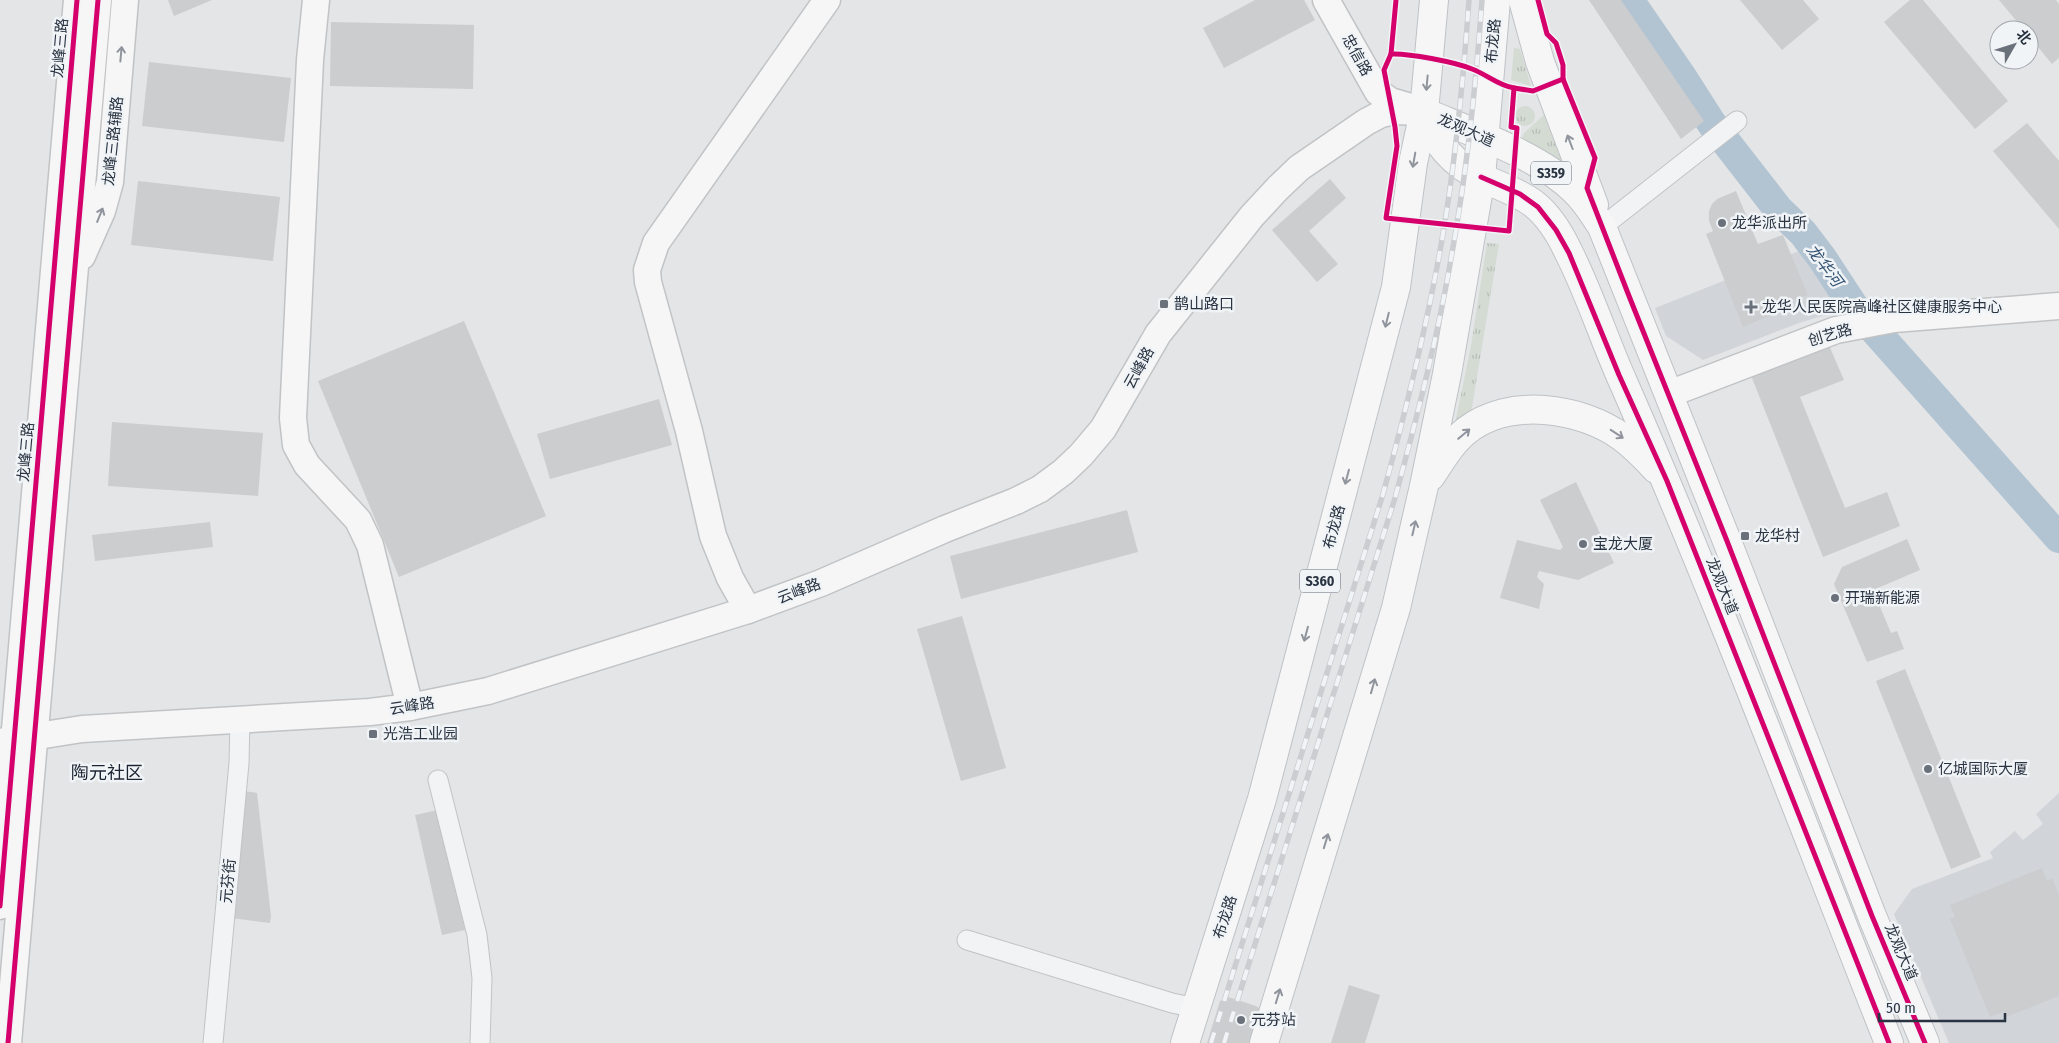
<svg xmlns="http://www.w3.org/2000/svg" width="2059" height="1043" font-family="'Fira Sans Condensed','Noto Sans SC',sans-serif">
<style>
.built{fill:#d1d5da}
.grass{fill:url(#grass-tufts)}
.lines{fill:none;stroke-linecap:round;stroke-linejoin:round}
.river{stroke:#b2c3d2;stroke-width:30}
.building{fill:#cbcdcf}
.street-casing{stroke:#c1c3c5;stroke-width:21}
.secondary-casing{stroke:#c1c3c5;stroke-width:29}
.primary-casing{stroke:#bfc2c5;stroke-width:30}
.street{stroke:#f2f3f5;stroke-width:19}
.secondary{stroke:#f6f6f7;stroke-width:26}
.primary{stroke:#f6f6f7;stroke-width:28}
.rail-casing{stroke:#cccdd0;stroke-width:5.5}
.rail{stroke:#f1f4f7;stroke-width:4;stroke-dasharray:11;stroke-linecap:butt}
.cycleway-casing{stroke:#f1f4f7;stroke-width:8}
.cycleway{stroke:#d6006c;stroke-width:5}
.oneway{stroke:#90949c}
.poi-dot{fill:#6a717b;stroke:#f1f4f7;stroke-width:2}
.labels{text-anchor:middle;stroke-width:5;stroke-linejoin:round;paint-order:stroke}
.shield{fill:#f1f4f7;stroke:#656d78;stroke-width:1}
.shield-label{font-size:14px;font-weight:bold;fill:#293341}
.street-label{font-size:15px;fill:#293341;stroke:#f1f4f7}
.poi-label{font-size:15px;fill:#293341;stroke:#f1f4f7;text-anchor:start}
.water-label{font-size:16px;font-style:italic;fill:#345474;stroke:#f1f4f7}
.quarter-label{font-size:18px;fill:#1c2432;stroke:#f1f4f7}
</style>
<defs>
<pattern id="grass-tufts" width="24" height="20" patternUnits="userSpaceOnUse" patternTransform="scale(1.25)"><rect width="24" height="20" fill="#d4dbd3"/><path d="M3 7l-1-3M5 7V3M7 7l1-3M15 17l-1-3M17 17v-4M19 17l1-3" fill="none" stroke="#b6bcb6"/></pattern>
</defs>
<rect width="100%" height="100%" fill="#e3e5e7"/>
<g class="built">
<polygon points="1799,251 1841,305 1842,313 1822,316 1799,323 1703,360 1666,336 1655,308"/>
<polygon points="2059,793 2059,1043 1949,1043 1894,914 1912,889 1993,858 1990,852 2015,831 2023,840 2043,824 2036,814"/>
</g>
<g class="grass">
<polygon points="1514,48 1520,49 1531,86 1511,80"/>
<circle cx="1525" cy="116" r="10"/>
<polygon points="1544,115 1562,162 1560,165 1520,144 1524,133"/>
<polygon points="1487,243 1499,244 1469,425 1453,433 1471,346"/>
</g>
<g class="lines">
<polyline class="river" points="1629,0 1682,77 1712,124 1778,209 1803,233 1822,258 1854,307 2059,538"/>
</g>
<g class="building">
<polygon points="168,0 212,0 174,16"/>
<polygon points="1255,0 1304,0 1315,20 1224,68 1203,28"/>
<polygon points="1589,0 1621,0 1704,121 1681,139"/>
<polygon points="1740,0 1803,0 1819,19 1782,50"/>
<polygon points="1910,0 1923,0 2008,101 1975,129 1884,22"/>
<polygon points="1999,0 2056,0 2059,4 2059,58 2052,64 2029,36 2029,30 2024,30"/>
<polygon points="331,22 474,25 473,89 330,86"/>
<polygon points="149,62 291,78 284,142 142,126"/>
<polygon points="2027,123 2059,161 2059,229 1993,151"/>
<polygon points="1330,179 1346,198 1309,231 1338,264 1317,282 1272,230"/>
<polygon points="138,181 280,197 273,261 131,245"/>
<polygon points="1736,191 1758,244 1783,235 1808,295 1782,304 1783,310 1743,327 1706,234 1713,231 1709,221 1709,211 1712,204 1717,199"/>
<polygon points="464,321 546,516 399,577 318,381"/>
<polygon points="1828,343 1844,380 1800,397 1845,508 1887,492 1900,526 1823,557 1750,373"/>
<polygon points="659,399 672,445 550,479 537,434"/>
<polygon points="112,422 263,433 258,496 108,486"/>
<polygon points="1576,482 1614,563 1578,580 1539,571 1537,577 1544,584 1539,609 1500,598 1517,540 1560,550 1563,547 1540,500"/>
<polygon points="1127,510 1138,552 961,599 950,556"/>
<polygon points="210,522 213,547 95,561 92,535"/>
<polygon points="1907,539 1920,570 1873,590 1891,633 1897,631 1904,649 1867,662 1834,584 1842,567"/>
<polygon points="962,616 1006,768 961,781 917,629"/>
<polygon points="1905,669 1981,857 1951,869 1876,681"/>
<polygon points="244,791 257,793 271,916 270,923 232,918"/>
<polygon points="438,810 465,930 442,935 415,815"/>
<polygon points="2042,868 2047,881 2052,878 2059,895 2059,996 2006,1017 2004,1012 1990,1017 1950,919 1955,917 1950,905"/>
<polygon points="1349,985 1380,995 1365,1043 1331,1043"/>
<polygon points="1228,997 1256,1006 1266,1013 1260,1043 1207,1043 1220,1001"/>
</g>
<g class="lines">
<defs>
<g id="street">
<polyline points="1602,227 1737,121"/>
<polyline points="438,780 477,935 482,978 480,1043"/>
<polyline points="967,940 1172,1003 1196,1008"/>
<polyline points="213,1043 239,763 240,719"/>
</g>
<g id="secondary">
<polyline points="316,0 310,60 293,418 296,445 307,465 358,520 370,545 410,707"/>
<polyline points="1326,0 1378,92 1390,101 1414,108"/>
<polyline points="82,256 102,211 110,182 125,0"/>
<polyline points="1669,394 1836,330 1894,319 2059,306"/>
<polyline points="748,610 730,578 713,536 689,431 648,282 647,270 656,243 827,0"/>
<polyline points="0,742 82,729 370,712 410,707 488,691 748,610 821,583 945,529 1016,501 1040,489 1063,472 1081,455 1103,429 1158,334 1252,216 1278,188 1299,168 1366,122 1381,114 1395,111 1424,112"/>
<polyline points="0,906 77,0"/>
<polyline points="8,1043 98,0"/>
</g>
<g id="primary">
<polyline points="1523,0 1540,62 1594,205"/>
<path d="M1424 112C1471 132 1538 155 1574 190 1586 201 1594 215 1602 227L1727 541 1872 916 1925 1043"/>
<path d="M1424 112C1433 141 1454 165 1482 178 1500 186 1518 192 1534 204 1549 216 1560 234 1568 251 1590 294 1604 340 1624 384 1719 601 1802 823 1889 1043"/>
<path d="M1431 476C1441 461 1451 443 1466 431 1509 397 1580 407 1622 437 1634 446 1645 457 1656 469"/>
<polyline points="1185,1043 1262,799 1396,287 1413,163 1424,112 1434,0"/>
<polyline points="1264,1043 1396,608 1424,486 1447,374 1481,177 1496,0"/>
</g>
</defs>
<use href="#street" class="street-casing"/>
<use href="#secondary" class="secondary-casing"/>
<use href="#primary" class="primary-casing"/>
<use href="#street" class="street"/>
<use href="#secondary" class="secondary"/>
<use href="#primary" class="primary"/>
<defs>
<g id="rail">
<path d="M1211 1043 1383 494C1405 414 1425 333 1440 251 1455 168 1463 84 1469 0"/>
<path d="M1224 1043 1395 498C1417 417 1438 336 1452 253 1467 170 1476 85 1482 0"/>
</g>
</defs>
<use href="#rail" class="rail-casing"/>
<use href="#rail" class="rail"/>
<defs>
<g id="cycleway">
<polyline points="1396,0 1391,54 1384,70 1395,127 1397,146 1386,218 1509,231 1517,128 1511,127 1514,88 1533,91 1563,79"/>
<polyline points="1538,0 1547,34 1556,43 1563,65 1563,79 1595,158 1587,188 1629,296 1727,541 1872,916 1925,1043"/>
<path d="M1391 54C1408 53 1455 62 1472 69 1486 74 1499 86 1514 88"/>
<polyline points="1481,177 1520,194 1538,207 1556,230 1569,253 1619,375 1667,481 1889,1043"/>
<polyline points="0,906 77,0"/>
<polyline points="8,1043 98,0"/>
</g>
</defs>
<use href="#cycleway" class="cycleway-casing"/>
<use href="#cycleway" class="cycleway"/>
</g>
<defs><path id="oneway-shaft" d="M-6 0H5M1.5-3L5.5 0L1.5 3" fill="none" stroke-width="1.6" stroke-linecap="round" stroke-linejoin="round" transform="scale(1.25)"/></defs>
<g class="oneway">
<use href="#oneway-shaft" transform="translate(121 54) rotate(-85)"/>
<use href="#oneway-shaft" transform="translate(1427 83) rotate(95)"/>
<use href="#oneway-shaft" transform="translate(1570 142) rotate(-111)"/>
<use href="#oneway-shaft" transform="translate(1414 160) rotate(100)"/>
<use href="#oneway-shaft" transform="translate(100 215) rotate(-68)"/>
<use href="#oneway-shaft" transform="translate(1387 320) rotate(104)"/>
<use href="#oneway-shaft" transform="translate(1464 434) rotate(-40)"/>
<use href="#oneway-shaft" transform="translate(1617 434) rotate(33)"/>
<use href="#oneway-shaft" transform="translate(1347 477) rotate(105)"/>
<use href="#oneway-shaft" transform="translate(1414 528) rotate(-77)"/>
<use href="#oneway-shaft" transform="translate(1306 634) rotate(105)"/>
<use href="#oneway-shaft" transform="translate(1373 686) rotate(-74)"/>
<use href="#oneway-shaft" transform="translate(1326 841) rotate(-73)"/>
<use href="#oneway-shaft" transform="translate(1278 996) rotate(-73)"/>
</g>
<g class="poi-dot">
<circle cx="1722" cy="223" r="5"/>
<rect x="1159" y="299" width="10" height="10" rx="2.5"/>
<path d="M1748.5 299.5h5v5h5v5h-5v5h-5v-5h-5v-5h5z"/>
<rect x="1740" y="531" width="10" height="10" rx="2.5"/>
<circle cx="1583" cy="544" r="5"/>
<circle cx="1835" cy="598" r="5"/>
<rect x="368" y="729" width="10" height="10" rx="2.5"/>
<circle cx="1928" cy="769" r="5"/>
<circle cx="1241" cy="1020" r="5"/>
</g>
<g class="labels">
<g class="shield">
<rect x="1531" y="161.5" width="40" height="23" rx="4"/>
<rect x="1300" y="569.5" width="40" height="23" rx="4"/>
</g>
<g class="shield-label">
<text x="1551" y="178">S359</text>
<text x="1320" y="586">S360</text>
</g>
<g class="street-label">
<text transform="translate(1493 41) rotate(-85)" y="5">布龙路</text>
<text transform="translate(60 48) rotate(-85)" y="5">龙峰三路</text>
<text transform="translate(1357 55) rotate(61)" y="5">忠信路</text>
<text transform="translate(1466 130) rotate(24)" y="5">龙观大道</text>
<text transform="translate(113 141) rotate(-84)" y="5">龙峰三路辅路</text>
<text transform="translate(1830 335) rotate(-16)" y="5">创艺路</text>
<text transform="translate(1139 368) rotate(-61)" y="5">云峰路</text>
<text transform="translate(26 452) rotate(-85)" y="5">龙峰三路</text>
<text transform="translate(1334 527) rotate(-75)" y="5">布龙路</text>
<text transform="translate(1722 586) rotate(68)" y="5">龙观大道</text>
<text transform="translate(799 591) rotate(-21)" y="5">云峰路</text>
<text transform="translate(412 706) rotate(-9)" y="5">云峰路</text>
<text transform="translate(228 881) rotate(-85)" y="5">元芬街</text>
<text transform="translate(1225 917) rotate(-72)" y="5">布龙路</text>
<text transform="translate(1901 952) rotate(67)" y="5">龙观大道</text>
</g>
<g class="poi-label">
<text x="1732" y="228">龙华派出所</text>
<text x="1174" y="309">鹊山路口</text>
<text x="1762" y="312">龙华人民医院高峰社区健康服务中心</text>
<text x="1755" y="541">龙华村</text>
<text x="1593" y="549">宝龙大厦</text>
<text x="1845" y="603">开瑞新能源</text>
<text x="383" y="739">光浩工业园</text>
<text x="1938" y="774">亿城国际大厦</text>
<text x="1251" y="1025">元芬站</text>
</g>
<g class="water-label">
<text transform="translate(1825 265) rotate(53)" y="6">龙华河</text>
</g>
<g class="quarter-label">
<text x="107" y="779">陶元社区</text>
</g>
</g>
<g transform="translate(2014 45) rotate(51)"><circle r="24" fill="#f1f4f7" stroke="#a1a7ae"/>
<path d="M0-4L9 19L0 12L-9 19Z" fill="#6a717b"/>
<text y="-8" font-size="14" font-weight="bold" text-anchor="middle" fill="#293341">北</text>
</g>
<path d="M1879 1013v8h126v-8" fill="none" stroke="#293341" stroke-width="2.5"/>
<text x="1886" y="1013" font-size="15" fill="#293341" stroke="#f1f4f7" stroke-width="4" paint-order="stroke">50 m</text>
</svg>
